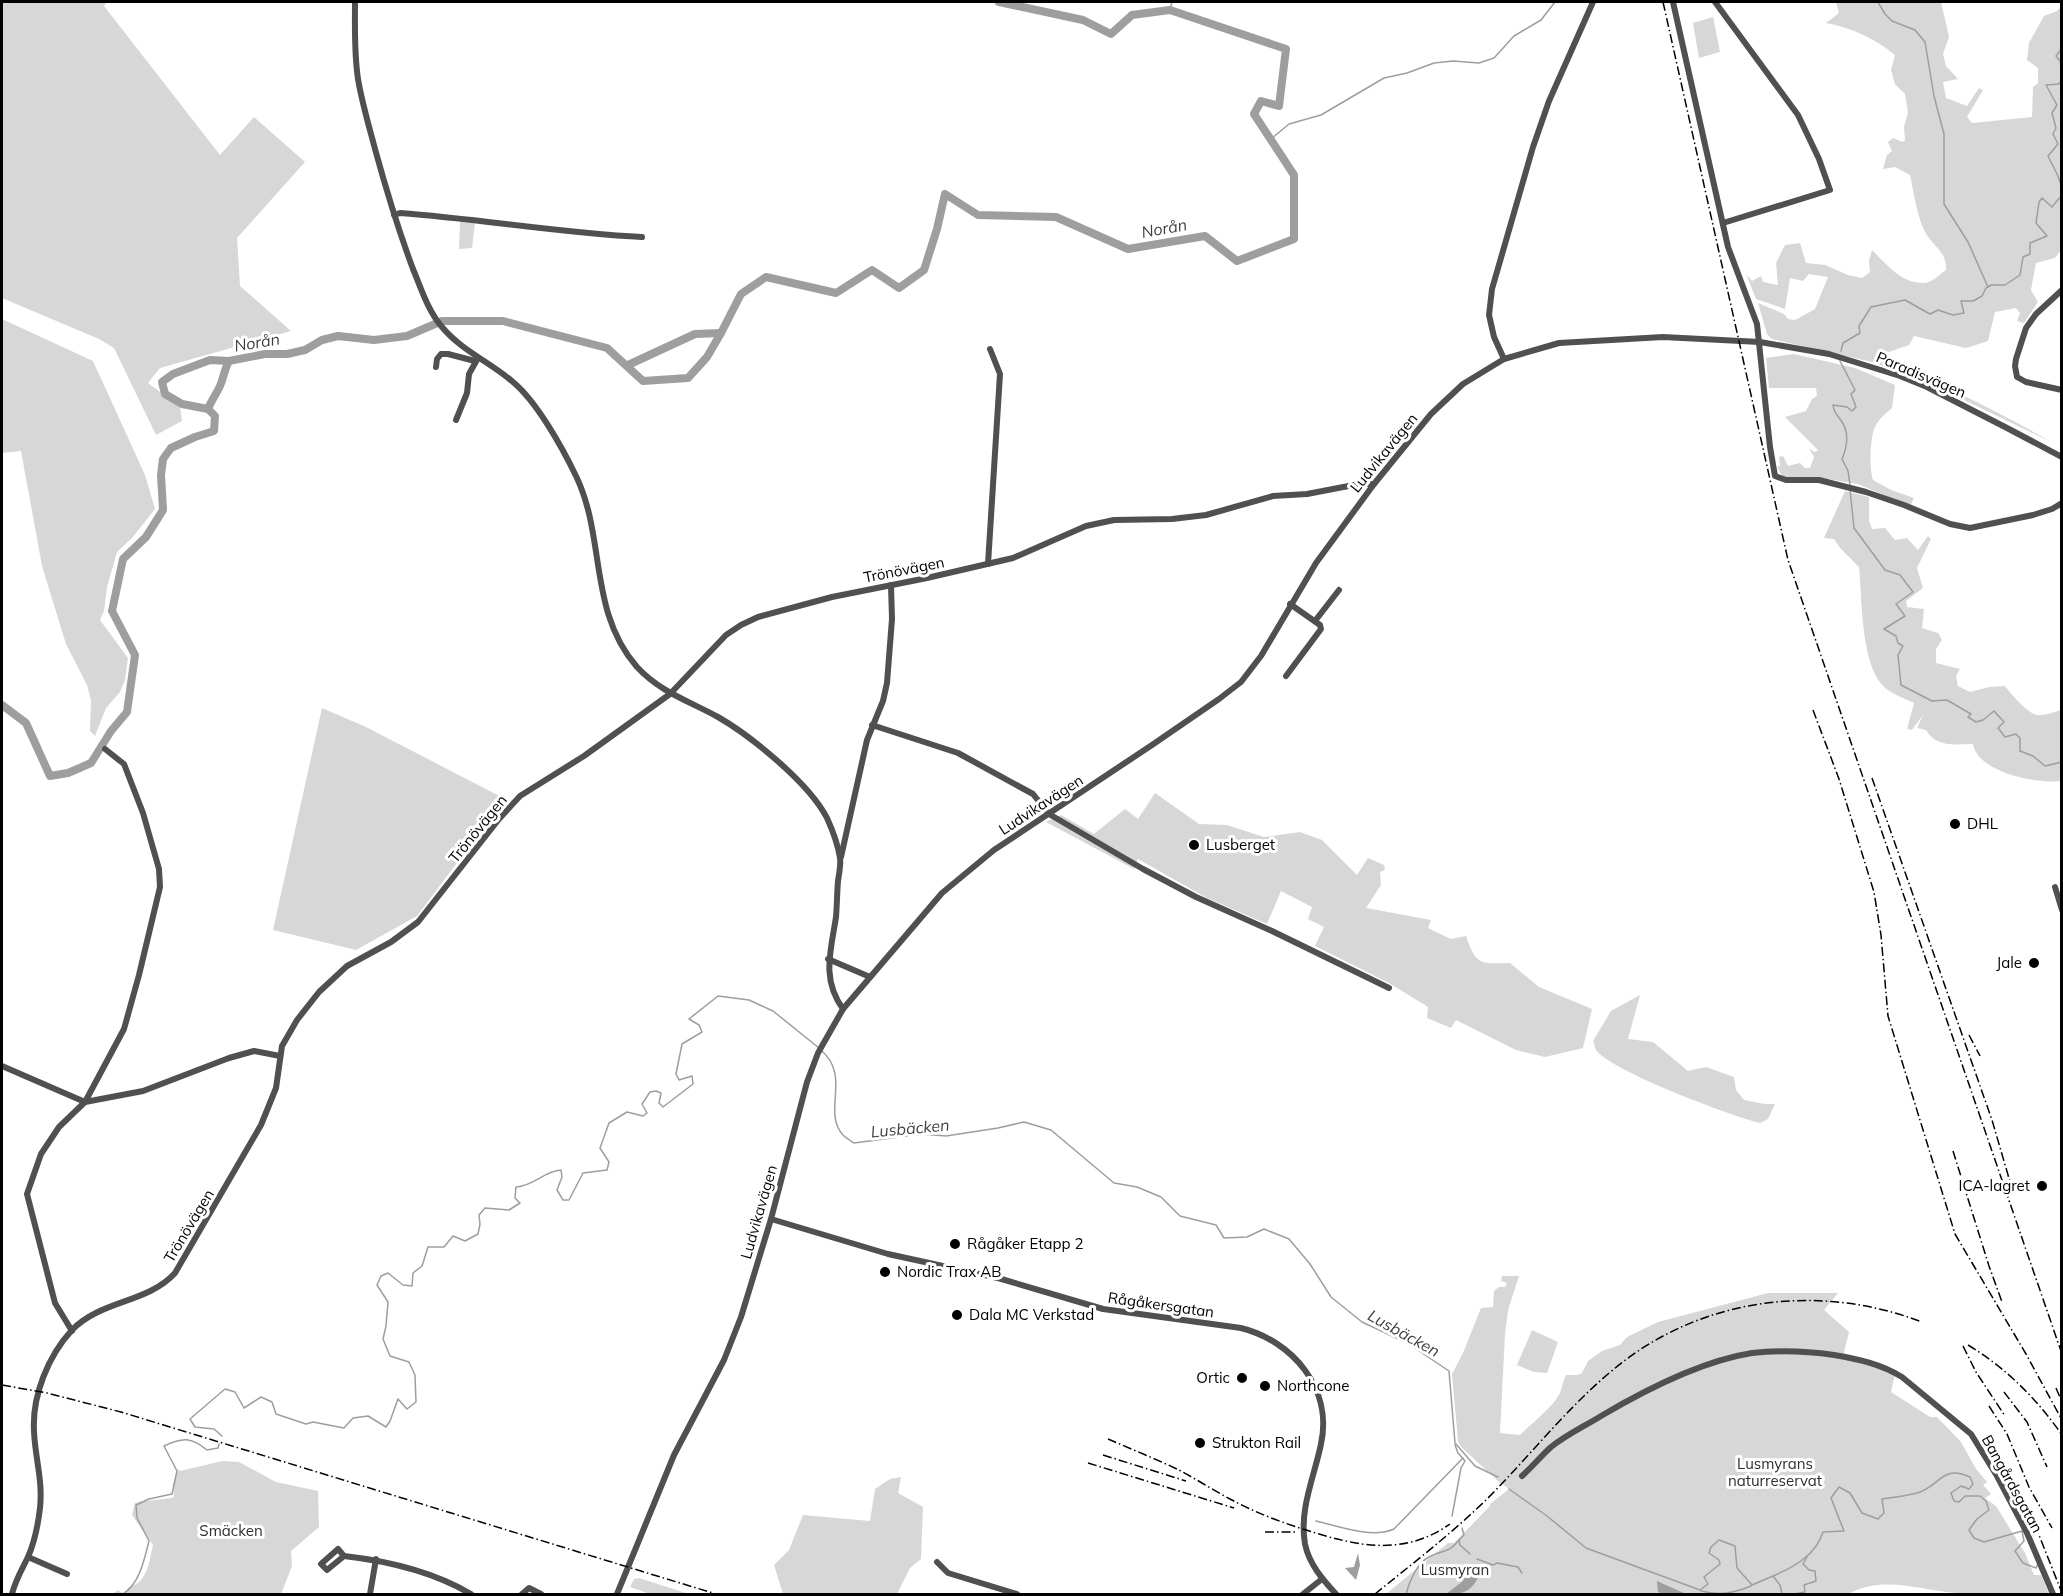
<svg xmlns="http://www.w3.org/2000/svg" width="2063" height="1596" font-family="Mulish,sans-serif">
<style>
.green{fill:#d7d7d7}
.water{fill:#9e9e9e}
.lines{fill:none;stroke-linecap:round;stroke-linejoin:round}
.stream{stroke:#9e9e9e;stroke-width:1.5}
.river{stroke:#9e9e9e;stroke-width:8}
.minor{stroke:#505050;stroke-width:6}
.rail{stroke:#000;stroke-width:1.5;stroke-dasharray:9 3 1.5 3;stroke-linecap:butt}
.poi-dot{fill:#000;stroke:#fff;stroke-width:2}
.labels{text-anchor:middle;stroke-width:6;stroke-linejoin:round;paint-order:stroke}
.street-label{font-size:15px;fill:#000;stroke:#fff}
.poi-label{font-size:15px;fill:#000;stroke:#fff;text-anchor:start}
.park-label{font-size:15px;fill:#2e2e2e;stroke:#fff}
.water-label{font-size:16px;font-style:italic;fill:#3f3f3f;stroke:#fff}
</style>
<rect width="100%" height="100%" fill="#fff"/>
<g class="green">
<polygon points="2,2 107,2 104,6 220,155 254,117 305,162 237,238 240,286 291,331 160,368 148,383 180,407 182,421 156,435 114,348 99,339 2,298"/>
<path d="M1836 2H1941L1949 37 1943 54 1946 66 1958 79 1943 82 1946 98 1967 106 1979 88 1983 90 1967 117 1972 123 2032 117 2033 87 2038 83V68L2027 60 2029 43 2044 16 2057 11 2061 7V250L2055 258 2036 263 2031 290 2038 302 2024 323 2017 321 2020 313 2016 308 1995 312 1988 341 1966 348 1914 336 1909 345 1883 354 1881 359C1940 383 1996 410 2051 442L1937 387 1872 362 1772 339 1767 334 1758 303 1784 314 1788 319 1795 320 1815 309 1828 277 1809 274 1803 281 1790 278 1785 309 1756 299 1746 274 1752 281 1761 276 1763 282 1778 285 1776 263 1785 245 1800 243 1806 263 1825 265 1848 275 1862 278 1870 272 1869 261 1872 250C1887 265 1902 284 1925 283 1933 282 1940 274 1946 270 1947 254 1937 249 1929 238 1918 224 1914 193 1910 175L1895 167 1883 169 1887 155 1892 151 1888 142 1893 138 1903 142 1905 140 1904 126 1908 113 1905 94 1895 84 1891 70 1895 55C1874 38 1852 28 1826 23L1839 13Z"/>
<polygon points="1713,17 1720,52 1699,58 1693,23"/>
<polygon points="460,221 475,222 472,248 459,249"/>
<polygon points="2,319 93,361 145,475 155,509 132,538 117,552 107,587 104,611 100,620 128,658 125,680 120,692 106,708 95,736 90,731 91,700 87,685 66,644 42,566 21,451 2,453"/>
<path d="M1794 354 1855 368 1895 385 1892 408C1885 414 1879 419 1875 427 1870 437 1869 469 1873 480L1891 490 1914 498 1910 506 1858 484 1821 478 1783 477 1777 467 1780 466 1779 457 1783 456 1788 466 1800 463 1805 468H1810L1814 457 1809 449 1815 452 1818 450 1785 417 1806 411 1812 399 1817 396 1816 388H1769L1766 358Z"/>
<path d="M1845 491 1869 497V521L1872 529 1885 528 1895 540 1907 538 1918 550 1928 536 1931 539 1917 568 1923 588 1906 601 1907 607 1924 609 1922 628 1938 633 1942 640 1936 649V663L1960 669 1956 676 1958 686 1970 692 1989 687 2005 686C2011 694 2027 713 2037 715 2044 716 2055 712 2061 710V781C2038 784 1978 773 1973 744 1954 744 1937 748 1926 730L1917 728 1923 715 1912 730 1907 729 1914 703C1903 698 1886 692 1879 681 1861 655 1862 598 1859 567L1840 548 1834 539 1824 538Z"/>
<polygon points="322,708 366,727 507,800 490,819 417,916 356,950 273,930"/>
<path d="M1155 793 1199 824 1227 825 1264 837 1300 832 1322 840 1357 875 1368 858 1384 865 1385 870 1380 872 1381 885 1366 908 1431 920 1428 928 1451 939 1466 936C1476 965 1480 964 1510 963L1539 987 1592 1009 1583 1048 1545 1057 1516 1050 1456 1020 1451 1028 1427 1018 1428 1007 1389 983 1315 946 1324 927 1308 919 1312 907 1281 891 1267 924 1207 898 1138 859 1134 869 1046 822 1061 815 1094 834 1125 809 1138 819Z"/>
<path d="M1640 995 1628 1039 1653 1042 1688 1071 1706 1067 1734 1077 1736 1090 1744 1100 1765 1104H1775L1768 1119 1760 1123C1731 1116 1611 1071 1596 1050 1595 1047 1594 1044 1593 1041L1611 1011Z"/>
<path d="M1502 1276H1519L1508 1310 1505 1334 1500 1433 1520 1435C1531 1424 1554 1406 1560 1393 1562 1387 1563 1381 1566 1375H1578L1582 1373 1588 1361 1602 1351 1620 1345 1627 1337 1658 1322 1768 1293H1838L1824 1310 1849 1332 1843 1356 1895 1374 1891 1392 1930 1417H1937L1961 1442 1976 1469 1987 1482 1983 1485 1991 1494 1985 1498 1996 1506 2025 1553 2034 1575H2041L2049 1594C2018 1594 1987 1595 1956 1593 1917 1590 1885 1575 1848 1594H1386L1448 1543H1454L1490 1506V1504L1509 1489 1498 1481 1461 1447 1458 1441 1452 1374 1463 1353 1481 1308 1493 1307 1494 1291 1499 1287H1505L1507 1283 1501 1281Z"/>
<polygon points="1532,1330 1558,1342 1547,1373 1534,1372 1517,1365"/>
<path d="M222 1461 239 1462 276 1482 318 1491 319 1527 291 1551 292 1566 281 1594H113L118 1590 124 1594C131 1583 131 1588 139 1582 149 1573 150 1557 153 1545L132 1515 135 1503C148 1499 161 1501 174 1497L173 1484 178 1469 180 1471Z"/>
<polygon points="901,1477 898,1493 923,1507 921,1559 910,1568 897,1594 783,1594 774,1565 789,1550 803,1515 870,1521 875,1489 890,1479"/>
<polygon points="639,1578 689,1594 650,1594 630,1587 634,1579"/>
</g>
<g class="water">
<polygon points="1358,1553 1360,1565 1356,1580 1345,1568 1354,1567"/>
<path d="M1469 1568 1479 1575C1473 1591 1462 1595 1446 1594L1463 1581 1464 1575Z"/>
<polygon points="1657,1581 1686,1594 1663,1594 1658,1592"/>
</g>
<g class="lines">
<g class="stream">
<polyline points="1878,2 1885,14 1892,21 1915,30 1925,42 1934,96 1944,134 1944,204 1968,242 1988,287"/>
<polyline points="1170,10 1172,2"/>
<polyline points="2062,48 2056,56 2062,64"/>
<polyline points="2062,78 2059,84 2046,85 2057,105 2052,113 2056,128 2053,134 2058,144 2048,156 2058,176 2062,188"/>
<polyline points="1271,139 1289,124 1321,115 1384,78 1407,73 1434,63 1453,61 1479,63 1494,58 1514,36 1541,20 1555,2"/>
<polyline points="1841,351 1843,343 1860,333 1859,326 1871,307 1905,300 1930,314 1938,310 1953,315 1964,313 1961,301 1973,301 1982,296 1986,288 1991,285 2005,285 2020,275 2023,257 2030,254 2030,243 2047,236 2036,223 2039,202 2042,198 2052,207 2062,195"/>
<path d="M1840 361 1855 390 1851 394 1856 407 1852 411 1847 407 1833 405C1834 414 1838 415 1842 422 1850 434 1847 447 1842 459L1848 471 1850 485"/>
<polyline points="1850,490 1854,528 1885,570 1900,575 1913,592 1896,604 1905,616 1884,629 1896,636 1898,643 1903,646 1898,655 1901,685 1932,701 1947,700 1971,714 1968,717 1976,722 1983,720 1994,711 2004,722 1998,728 2005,737 2016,734 2020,738 2020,751 2033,756 2045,766 2062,762"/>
<path d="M822 1051C851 1077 822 1112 843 1135 846 1138 851 1141 854 1143L922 1134 946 1136 998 1128 1024 1122 1051 1130 1114 1183 1137 1187 1161 1197 1180 1216 1216 1225 1224 1238 1247 1237 1264 1229 1289 1239 1310 1264 1331 1297 1362 1322 1407 1343 1449 1371 1455 1443 1475 1466 1498 1477"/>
<path d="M222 1436 214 1429 195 1427 190 1419 225 1389 235 1392 244 1408 261 1397 272 1402 276 1414 306 1424 313 1422 344 1428 353 1418 368 1416 386 1427 390 1421 398 1399 407 1409 416 1402 415 1375 409 1362 390 1356 383 1339 386 1326 388 1302 377 1285 381 1276 388 1273 403 1285 412 1286 413 1273 422 1266 428 1247H444L453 1236 465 1241 478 1234 480 1224 479 1215 485 1208 509 1210 520 1203 515 1198 516 1187C534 1186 544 1171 561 1170L562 1177 557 1190 563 1200H569L583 1173 607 1170 609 1162 600 1148 609 1123 627 1112 643 1116 647 1113 642 1104 650 1092 656 1091 661 1093 659 1103 663 1107 693 1084 692 1076 679 1080 676 1074 682 1044 702 1032 699 1025 689 1019 718 996 749 1000 773 1011 819 1048"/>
<polyline points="1509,1489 1547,1516 1586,1548 1700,1590 1708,1584 1704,1577 1720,1564 1719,1560 1709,1553 1711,1547 1719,1540 1735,1546 1737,1568 1752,1585 1773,1576 1780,1585 1782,1594"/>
<polyline points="1452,1516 1461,1468 1465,1461 1458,1453 1455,1445"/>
<path d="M1316 1521C1339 1526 1371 1539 1394 1529L1463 1458"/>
<polyline points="1462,1528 1464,1535 1459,1540 1460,1545 1470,1554"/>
<polyline points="1477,1559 1493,1565 1497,1563 1518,1567 1522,1573"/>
<path d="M1773 1576C1794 1567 1816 1555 1823 1532L1844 1531 1831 1498 1839 1487 1850 1493 1862 1513 1878 1519 1884 1513 1882 1499C1894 1497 1908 1496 1920 1492 1942 1483 1943 1465 1970 1477L1973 1484 1969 1489 1961 1486 1951 1493 1954 1501 1959 1502 1965 1496H1980L1986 1501 1989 1510 1977 1519 1969 1530 1974 1538 1984 1542 2022 1531 2024 1541 2015 1551 2023 1563 2036 1568 2038 1564"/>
<path d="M1701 1591C1720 1596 1734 1593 1751 1586"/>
<path d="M123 1594C140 1583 144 1560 149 1541L137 1518 136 1505 149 1499 172 1494 177 1471 164 1446C183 1437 191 1437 207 1450L218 1448 219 1444"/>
<path d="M1406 1594C1409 1582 1417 1563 1429 1557 1443 1549 1447 1555 1459 1540"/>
<polyline points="1794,1594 1805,1592 1804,1585 1816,1581 1815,1571 1809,1570 1803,1564 1807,1557"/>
</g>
<g class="river">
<polyline points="628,365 695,334 721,333"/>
<polyline points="208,409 182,404 165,394 162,382 173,374 210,360 229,361"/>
<path d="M2 705 26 723 50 776 68 773 91 763 111 731 127 712 135 655 112 611 123 559 146 537 163 510 161 475 163 459 171 448 195 437 214 431 215 416 208 409C212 399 217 393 220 386 224 377 224 370 229 361L265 354H287L305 350 322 340 338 336 374 340 407 336 442 321H503L607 348 643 381 688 378 707 357 721 333 741 294 766 277 836 293 872 270 899 288 924 270 937 229 945 194 978 215 1056 217 1128 249 1205 236 1237 261 1294 239V175L1254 114 1261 101 1279 106 1286 49 1170 10 1132 15 1111 34 1083 20 999 2"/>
</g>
<g class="minor">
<path d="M355 2C355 28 354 53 358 79 362 103 369 126 375 149 386 189 398 229 413 269 421 288 428 311 442 327 462 351 490 362 513 382 537 402 562 447 576 476 606 538 588 611 637 667 660 692 689 701 718 717 751 736 809 783 827 818 832 829 838 845 840 858 841 865 839 874 838 881 837 893 837 905 836 917 831 950 821 979 843 1009"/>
<polyline points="1673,2 1728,247 1757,324 1770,447 1775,476 1786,480 1819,480 1866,492 1904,505 1950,524 1970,528 2033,515 2052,509 2062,503"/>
<polyline points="1715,2 1798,115 1819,159 1830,190 1723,223"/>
<path d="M394 215 400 213C481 219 561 233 642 237"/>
<polyline points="2062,290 2036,314 2026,328 2016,359 2015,366 2017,377 2026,382 2062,390"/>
<polyline points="1504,359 1494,337 1489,315 1492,289 1533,147 1549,101 1593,2"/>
<polyline points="436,367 437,359 441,354 448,354 475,361"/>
<polyline points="456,420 467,393 469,374 478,358"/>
<polyline points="988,564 1000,374 990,349"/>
<polyline points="1315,621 1339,590"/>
<polyline points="1286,676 1321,629 1320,625 1290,604"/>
<polyline points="872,725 958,753 1033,794 1049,814 1143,869 1196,897 1272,931 1389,988"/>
<polyline points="841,857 867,740 883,701 887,683 892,619 891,585"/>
<polyline points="2055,887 2062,910"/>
<polyline points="828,959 870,977"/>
<polyline points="2,1066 85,1102 124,1029 139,975 160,887 159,869 143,813 124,764 105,749"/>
<path d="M771 1219 888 1254 998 1278 1103 1309 1241 1328C1293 1341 1333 1389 1321 1444 1314 1478 1299 1509 1305 1544 1309 1564 1323 1580 1336 1594"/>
<polyline points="72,1331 55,1303 27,1194 41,1154 59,1127 85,1102 143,1091 229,1058 254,1051 280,1056"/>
<path d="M1522 1476C1532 1467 1541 1456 1551 1447 1566 1435 1585 1426 1601 1416 1645 1390 1701 1361 1752 1353 1780 1350 1806 1351 1834 1355 1858 1359 1881 1364 1902 1377L1971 1434 1997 1476 2027 1533 2053 1594"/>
<path d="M344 1556 327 1570 321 1564 338 1549 344 1556C388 1561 432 1571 471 1594"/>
<polyline points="28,1557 67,1574"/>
<polyline points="937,1562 948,1573 1017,1594"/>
<path d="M12 1594C15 1581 22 1569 28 1557 35 1541 38 1525 40 1508 43 1480 35 1458 34 1431 32 1396 48 1356 72 1330 101 1300 148 1303 175 1273L261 1125 276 1088 282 1046 297 1020 319 992 347 966 391 942 418 922 499 819 520 796 584 756 670 694 726 635 741 625 758 617 832 597 927 578 1013 558 1086 526 1114 520 1172 519 1206 515 1273 496 1307 494 1359 484H1374"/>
<polyline points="370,1594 376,1559"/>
<polyline points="522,1594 529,1588 541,1594"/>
<polyline points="617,1594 674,1455 724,1360 741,1317 771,1219 807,1082 818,1053 843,1009 942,893 994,850 1152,745 1219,699 1241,682 1261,656 1316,563 1374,484 1431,414 1463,384 1504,359 1559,343 1663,337 1760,342 1829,354 1900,376 1927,387 2007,428 2062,457"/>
<polyline points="1303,1594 1322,1579"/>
</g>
<g class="rail">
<polyline points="1663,2 1788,560 2062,1354"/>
<polyline points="1813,710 1839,779 1874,892 1881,935 1888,1016 1955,1234 2026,1354 2062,1420"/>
<polyline points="1872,778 1992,1120 2013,1192"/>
<polyline points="1969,1035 1980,1056"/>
<polyline points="1953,1151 1989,1266 2002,1302"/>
<path d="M1968 1345C2006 1368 2037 1399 2062 1435"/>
<polyline points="1963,1346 1976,1372 2005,1416"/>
<polyline points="2,1385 47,1393 121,1412 716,1594"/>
<polyline points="2056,1388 2062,1402"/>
<polyline points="2004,1392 2027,1422 2047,1467"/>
<polyline points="1989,1406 2007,1434 2029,1487 2052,1528"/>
<path d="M1108 1439C1131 1449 1156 1459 1179 1470 1196 1479 1213 1490 1230 1499 1254 1512 1280 1522 1306 1530 1356 1546 1403 1557 1450 1524"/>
<polyline points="1103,1455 1186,1481"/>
<polyline points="1088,1463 1234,1508"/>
<polyline points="2035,1525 2062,1593"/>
<polyline points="1265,1532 1297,1532"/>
<path d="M1375 1594C1412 1564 1451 1534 1486 1500 1532 1454 1572 1401 1624 1361 1710 1296 1822 1284 1922 1322"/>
</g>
</g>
<g class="poi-dot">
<circle cx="1955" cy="824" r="6"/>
<circle cx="1194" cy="845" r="6"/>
<circle cx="2034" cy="963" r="6"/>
<circle cx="2042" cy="1186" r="6"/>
<circle cx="955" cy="1244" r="6"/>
<circle cx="885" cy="1272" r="6"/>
<circle cx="957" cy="1315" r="6"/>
<circle cx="1242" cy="1378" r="6"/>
<circle cx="1265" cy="1386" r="6"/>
<circle cx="1200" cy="1443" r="6"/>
</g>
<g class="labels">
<g class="street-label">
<text transform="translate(1921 375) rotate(23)" y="5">Paradisvägen</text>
<text transform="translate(1384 453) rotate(-51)" y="5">Ludvikavägen</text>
<text transform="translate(904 570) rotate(-11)" y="5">Trönövägen</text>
<text transform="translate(1041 805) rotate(-33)" y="5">Ludvikavägen</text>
<text transform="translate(478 829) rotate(-51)" y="5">Trönövägen</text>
<text transform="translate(759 1212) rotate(-74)" y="5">Ludvikavägen</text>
<text transform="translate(189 1226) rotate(-59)" y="5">Trönövägen</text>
<text transform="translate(1161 1305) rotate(8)" y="5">Rågåkersgatan</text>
<text transform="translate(2012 1484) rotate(61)" y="5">Bangårdsgatan</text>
</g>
<g class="poi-label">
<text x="1967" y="829">DHL</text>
<text x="1206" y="850">Lusberget</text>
<text x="2022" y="968" text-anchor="end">Jale</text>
<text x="2030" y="1191" text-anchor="end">ICA-lagret</text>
<text x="967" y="1249">Rågåker Etapp 2</text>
<text x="897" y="1277">Nordic Trax AB</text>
<text x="969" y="1320">Dala MC Verkstad</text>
<text x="1230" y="1383" text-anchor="end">Ortic</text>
<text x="1277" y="1391">Northcone</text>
<text x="1212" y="1448">Strukton Rail</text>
</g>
<g class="park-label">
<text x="1775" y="1469">Lusmyrans<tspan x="1775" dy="17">naturreservat</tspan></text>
<text x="231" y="1536">Smäcken</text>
<text x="1455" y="1575">Lusmyran</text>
</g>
<g class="water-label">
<text transform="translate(1164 228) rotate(-10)" y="6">Norån</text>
<text transform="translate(257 342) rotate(-9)" y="6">Norån</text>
<text transform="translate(910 1128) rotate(-5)" y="6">Lusbäcken</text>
<text transform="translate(1404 1333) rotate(29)" y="6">Lusbäcken</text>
</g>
</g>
<rect width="2063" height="1596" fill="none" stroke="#000000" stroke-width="6"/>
</svg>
